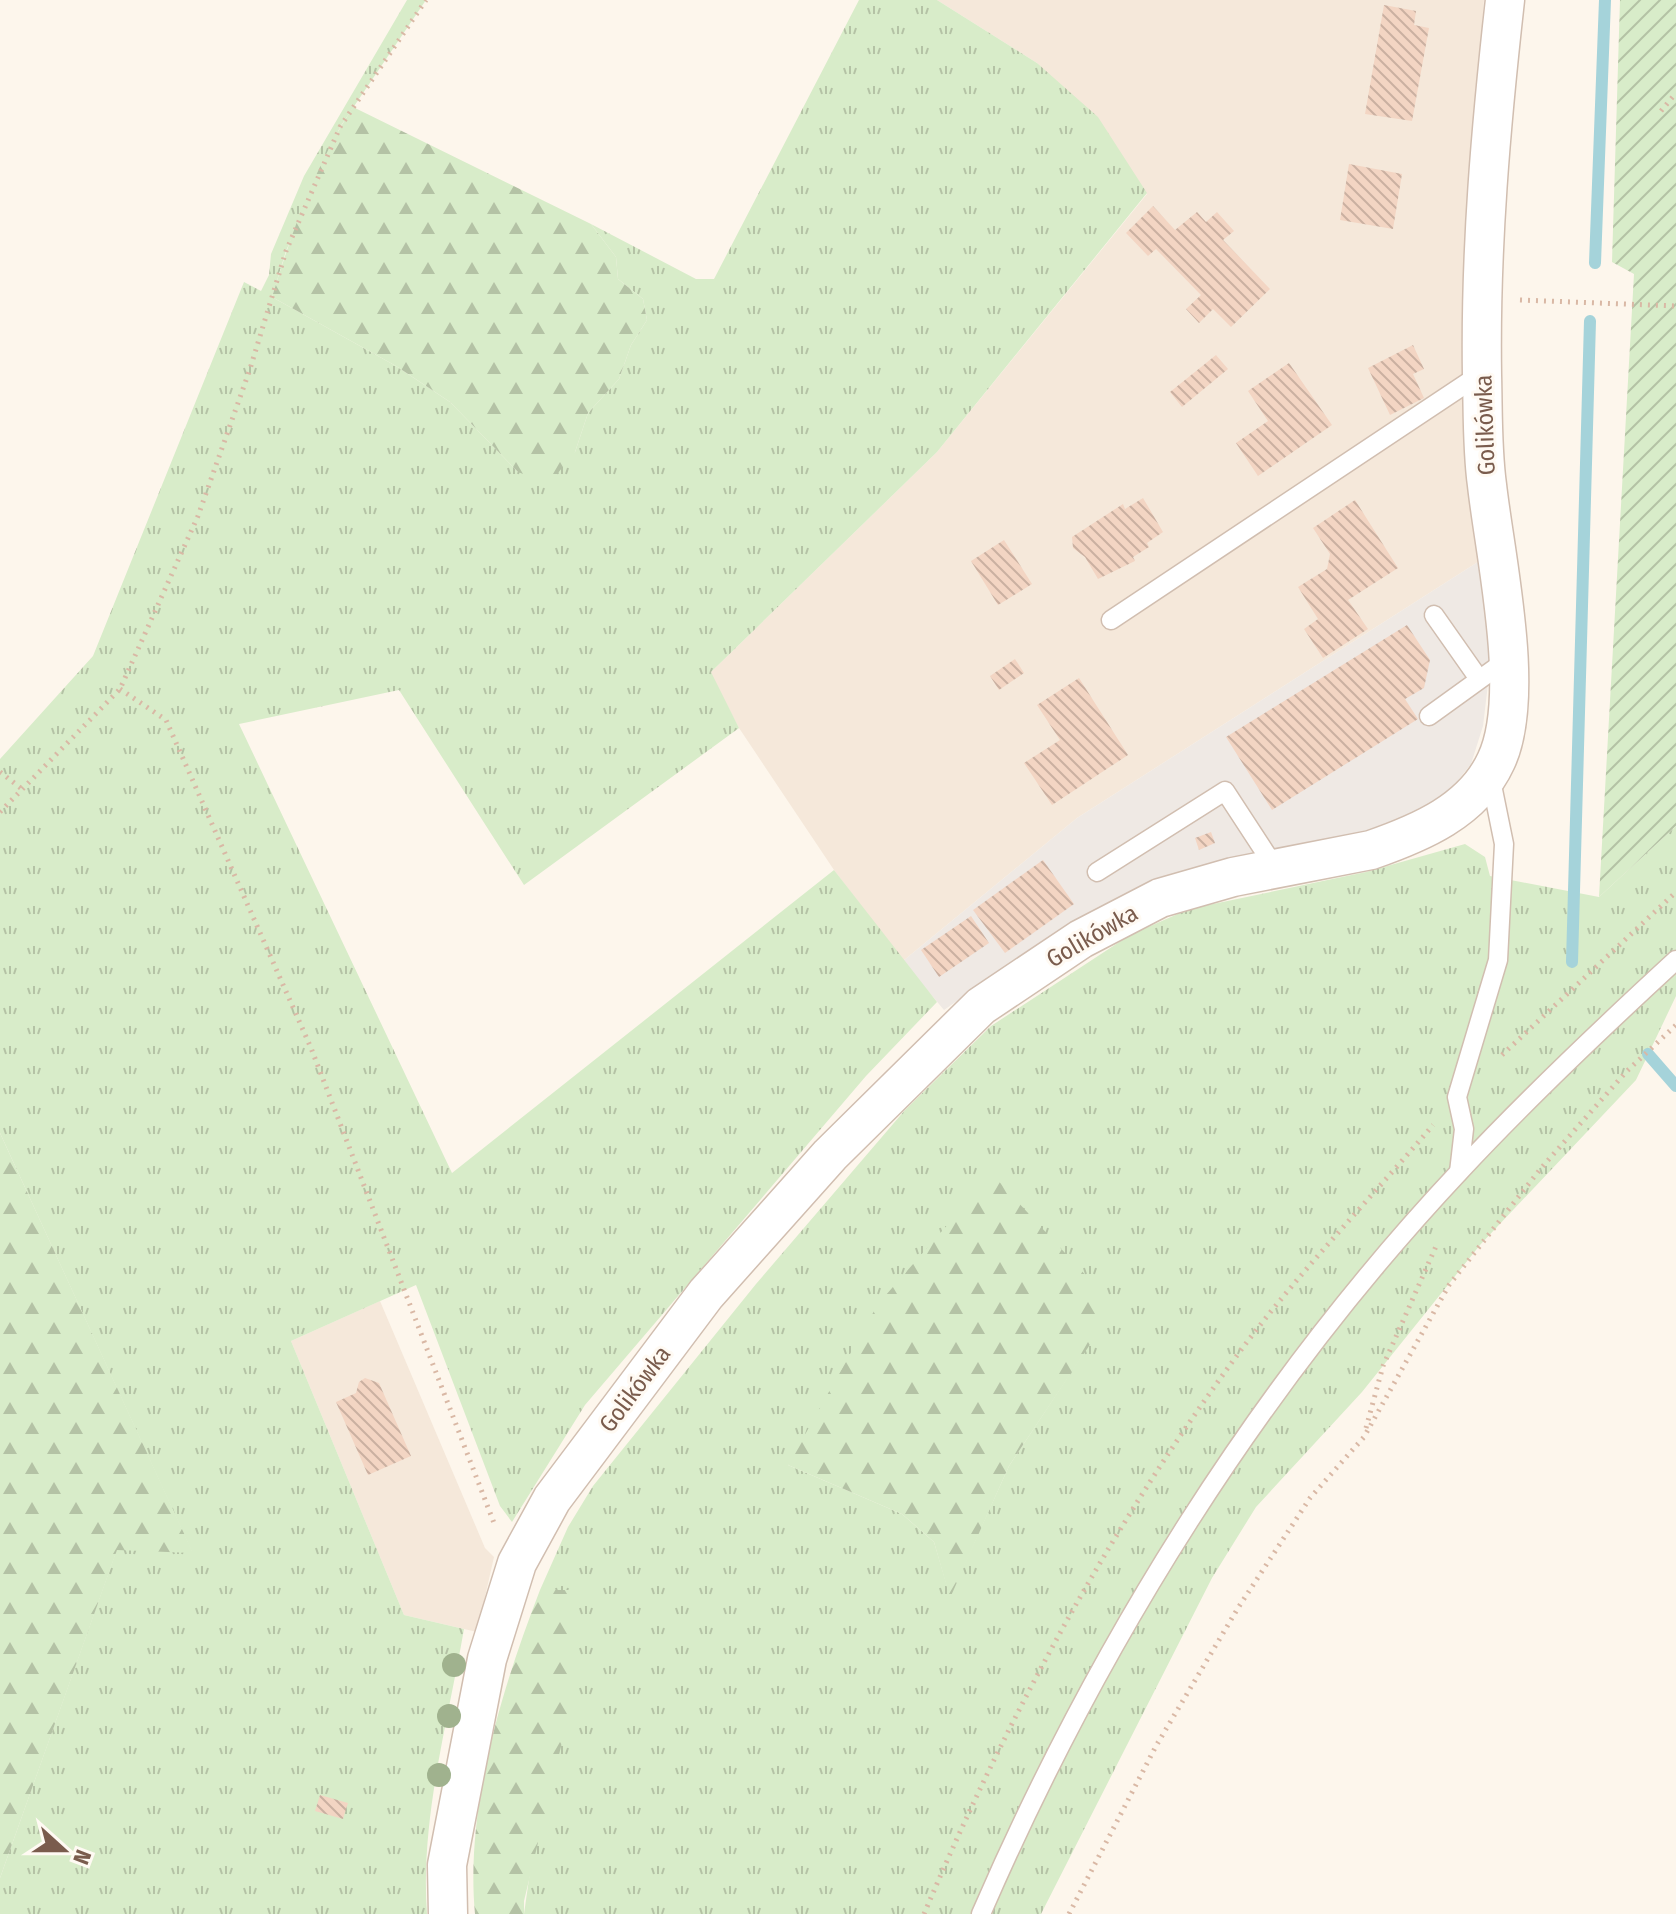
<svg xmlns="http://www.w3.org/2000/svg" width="1676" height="1914" font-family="'Fira Sans Condensed',sans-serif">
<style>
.residential{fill:#f5e8da}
.industrial{fill:#efe9e4}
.grass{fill:url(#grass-tufts);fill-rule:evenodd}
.forest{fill:url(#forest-firs)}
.garden{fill:url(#garden-furrows)}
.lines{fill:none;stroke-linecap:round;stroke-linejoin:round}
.stream{stroke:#a5d3da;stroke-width:12}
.building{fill:url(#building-back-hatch)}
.service-casing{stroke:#d1beb0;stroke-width:21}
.minor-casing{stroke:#d1beb0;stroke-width:41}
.path{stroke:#d9b8a5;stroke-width:5;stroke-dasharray:2 6;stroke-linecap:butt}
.service{stroke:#fff;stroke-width:18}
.minor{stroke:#fff;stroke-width:38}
.tree{fill:#a0b28e}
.labels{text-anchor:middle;stroke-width:6;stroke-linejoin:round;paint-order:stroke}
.street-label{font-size:24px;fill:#7a5c4d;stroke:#fffaf3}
</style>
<defs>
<pattern id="grass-tufts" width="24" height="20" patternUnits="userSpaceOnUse" patternTransform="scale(2)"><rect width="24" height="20" fill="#d8ecc9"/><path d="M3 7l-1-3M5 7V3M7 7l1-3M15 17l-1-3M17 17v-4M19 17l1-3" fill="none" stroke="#b4c2a5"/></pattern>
<pattern id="forest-firs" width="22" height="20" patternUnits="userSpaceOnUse" patternTransform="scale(2)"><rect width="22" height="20" fill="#d8ecc9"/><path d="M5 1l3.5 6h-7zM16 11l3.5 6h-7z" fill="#b4c2a5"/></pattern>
<pattern id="garden-furrows" width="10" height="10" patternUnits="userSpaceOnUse" patternTransform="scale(2)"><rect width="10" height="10" fill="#d8ecc9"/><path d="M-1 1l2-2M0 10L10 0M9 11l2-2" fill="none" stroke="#b4c2a5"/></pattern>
<pattern id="building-back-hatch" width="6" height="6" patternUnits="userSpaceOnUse" patternTransform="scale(2)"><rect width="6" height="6" fill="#f3d5c3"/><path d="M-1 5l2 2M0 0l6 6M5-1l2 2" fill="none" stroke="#cab0a1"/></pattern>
</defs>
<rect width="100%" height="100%" fill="#fdf6ec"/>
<g class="residential">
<polygon points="937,0 1484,0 1466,234 1481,560 1077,818 903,961 834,870 739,728 710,673 937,452 1147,194 1037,63"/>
<polygon points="380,1301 485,1548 494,1557 477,1632 404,1615 291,1341"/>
</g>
<polygon class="industrial" points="1481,560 1491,659 1483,726 1471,764 1448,793 1423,815 1367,838 1184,871 1111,901 1047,938 944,1010 903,961 1077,818"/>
<g class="grass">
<path d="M407 0H426L340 127 286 251 272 297 396 366 450 402 518 472 575 452 588 413 619 379 631 345 647 320 643 299 618 279 616 257 591 224 696 279H714L859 0H937L1037 63 1098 117 1147 193 937 452 711 672 739 728 524 885 399 690 239 724 452 1173 834 870 937 1002 866 1076 585 1405 512 1522 500 1506 416 1285 291 1341 404 1615 464 1629C448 1722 420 1819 427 1914H0V1878L117 1549 192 1552 0 1133V759L93 656 244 282 261 291 269 275 271 254 304 176Z"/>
<path d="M1676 826V996L1636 1080 1480 1245 1362 1392 1256 1507 1212 1578 1041 1914H524L570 1591 540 1590 568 1527 593 1486 756 1284 905 1110 991 1026 1130 935 1189 909 1366 872 1465 844 1485 857 1490 876 1599 897ZM1114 1307 1009 1466 950 1596 934 1542 902 1514 788 1465Z"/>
</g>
<g class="forest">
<path d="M353 107 591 224 616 257 618 279 643 299 647 320 631 345 619 379 588 413 575 452 549 484 518 472 450 402 396 366 272 297C291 234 316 163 353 107Z"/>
<polygon points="0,1133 193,1553 117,1550 0,1878"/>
<polygon points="992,1174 1115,1307 1009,1466 950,1598 934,1542 902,1514 788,1465 878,1304"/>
<path d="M540 1590H570V1709L524 1901V1914H475C465 1808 502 1688 540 1590Z"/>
</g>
<polygon class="garden" points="1620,0 1676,0 1676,826 1599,897 1634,274 1612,262"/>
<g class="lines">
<g class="stream">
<polyline points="1595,263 1605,0"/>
<polyline points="1572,962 1590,321"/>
<polyline points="1648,1054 1676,1086"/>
</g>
</g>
<g class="building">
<polygon points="1384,5 1416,11 1414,25 1429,28 1412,121 1365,114"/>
<polygon points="1349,164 1402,174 1393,229 1340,220"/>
<polygon points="1153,206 1175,230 1197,212 1206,222 1217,212 1234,231 1223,240 1270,289 1231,327 1213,309 1199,323 1186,309 1201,295 1156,249 1148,256 1126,233"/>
<polygon points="1413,345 1424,369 1413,374 1424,398 1390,415 1368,368"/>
<polygon points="1216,355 1228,369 1182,407 1170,392"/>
<polygon points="1289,363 1332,425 1258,476 1236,443 1268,421 1248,391"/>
<polygon points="1143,498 1163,532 1147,543 1149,547 1133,557 1135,561 1098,579 1085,557 1073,548 1072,537 1123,504 1125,509"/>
<polygon points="1355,500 1398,568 1348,600 1368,629 1323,658 1304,629 1318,619 1298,587 1327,569 1330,554 1313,528"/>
<polygon points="1004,540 1032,584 998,605 971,561"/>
<polygon points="1407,625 1430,660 1424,688 1405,699 1418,719 1272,810 1226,737"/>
<polygon points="1015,659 1024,673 999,690 990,676"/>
<polygon points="1079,678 1128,755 1052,805 1024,763 1060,740 1037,705"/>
<polygon points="1211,832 1215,843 1199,850 1195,838"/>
<polygon points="1043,860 1074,904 1005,953 973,910"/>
<polygon points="971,916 989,943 939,977 921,950"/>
<polygon points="365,1378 379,1383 411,1456 368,1475 336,1402 356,1393 359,1382"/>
<polygon points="320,1795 348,1803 343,1819 315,1811"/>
</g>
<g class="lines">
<defs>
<g id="service">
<polyline points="1434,615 1479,679"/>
<polyline points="1111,620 1482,373"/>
<polyline points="1429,716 1508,659"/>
<polyline points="1097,872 1225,791 1276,869"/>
<polyline points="1459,1172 1464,1129 1457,1097 1498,960 1504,844 1490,775"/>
<path d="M981 1914C1098 1644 1258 1386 1460 1171 1529 1097 1602 1028 1676 960"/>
</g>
<path id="minor" d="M448 1914 447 1865 487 1659 517 1563 552 1499 706 1294 830 1155 981 1006 1081 939 1160 898 1233 877 1371 850C1420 833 1473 811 1496 761 1527 696 1495 557 1487 485 1482 449 1483 412 1482 375 1480 249 1491 125 1505 0"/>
</defs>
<use href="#service" class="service-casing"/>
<use href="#minor" class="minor-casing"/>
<g class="path">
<polyline points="1661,111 1676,93"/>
<polyline points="1520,300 1676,306"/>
<polyline points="120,689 166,720 311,1048 494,1523"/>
<polyline points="0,772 22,789"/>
<polyline points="0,812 120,689 198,516 250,369 286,251 340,127 426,0"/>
<polyline points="1502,1055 1676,892"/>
<polyline points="1366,1428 1383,1366 1437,1244"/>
<path d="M924 1914C1008 1715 1115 1519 1244 1346 1302 1269 1371 1198 1433 1125"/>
<polyline points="1069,1914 1156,1746 1238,1608 1310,1498 1364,1437 1449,1285 1542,1167 1626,1072 1676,1025"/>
</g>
<use href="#service" class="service"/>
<use href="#minor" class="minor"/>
</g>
<g class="tree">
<circle cx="454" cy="1665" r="12"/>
<circle cx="449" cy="1716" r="12"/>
<circle cx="439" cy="1775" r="12"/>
</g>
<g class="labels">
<g class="street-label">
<text transform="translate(1485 425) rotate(-92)" y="8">Golikówka</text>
<text transform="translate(1092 936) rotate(-30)" y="8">Golikówka</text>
<text transform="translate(635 1389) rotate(-53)" y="8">Golikówka</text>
</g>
</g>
<g transform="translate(64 1850) rotate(111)" stroke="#fffaf3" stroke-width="6" paint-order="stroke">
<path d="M0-6L14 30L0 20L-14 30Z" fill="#7a5c4d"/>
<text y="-12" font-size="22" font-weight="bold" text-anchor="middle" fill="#7a5c4d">N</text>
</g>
</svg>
